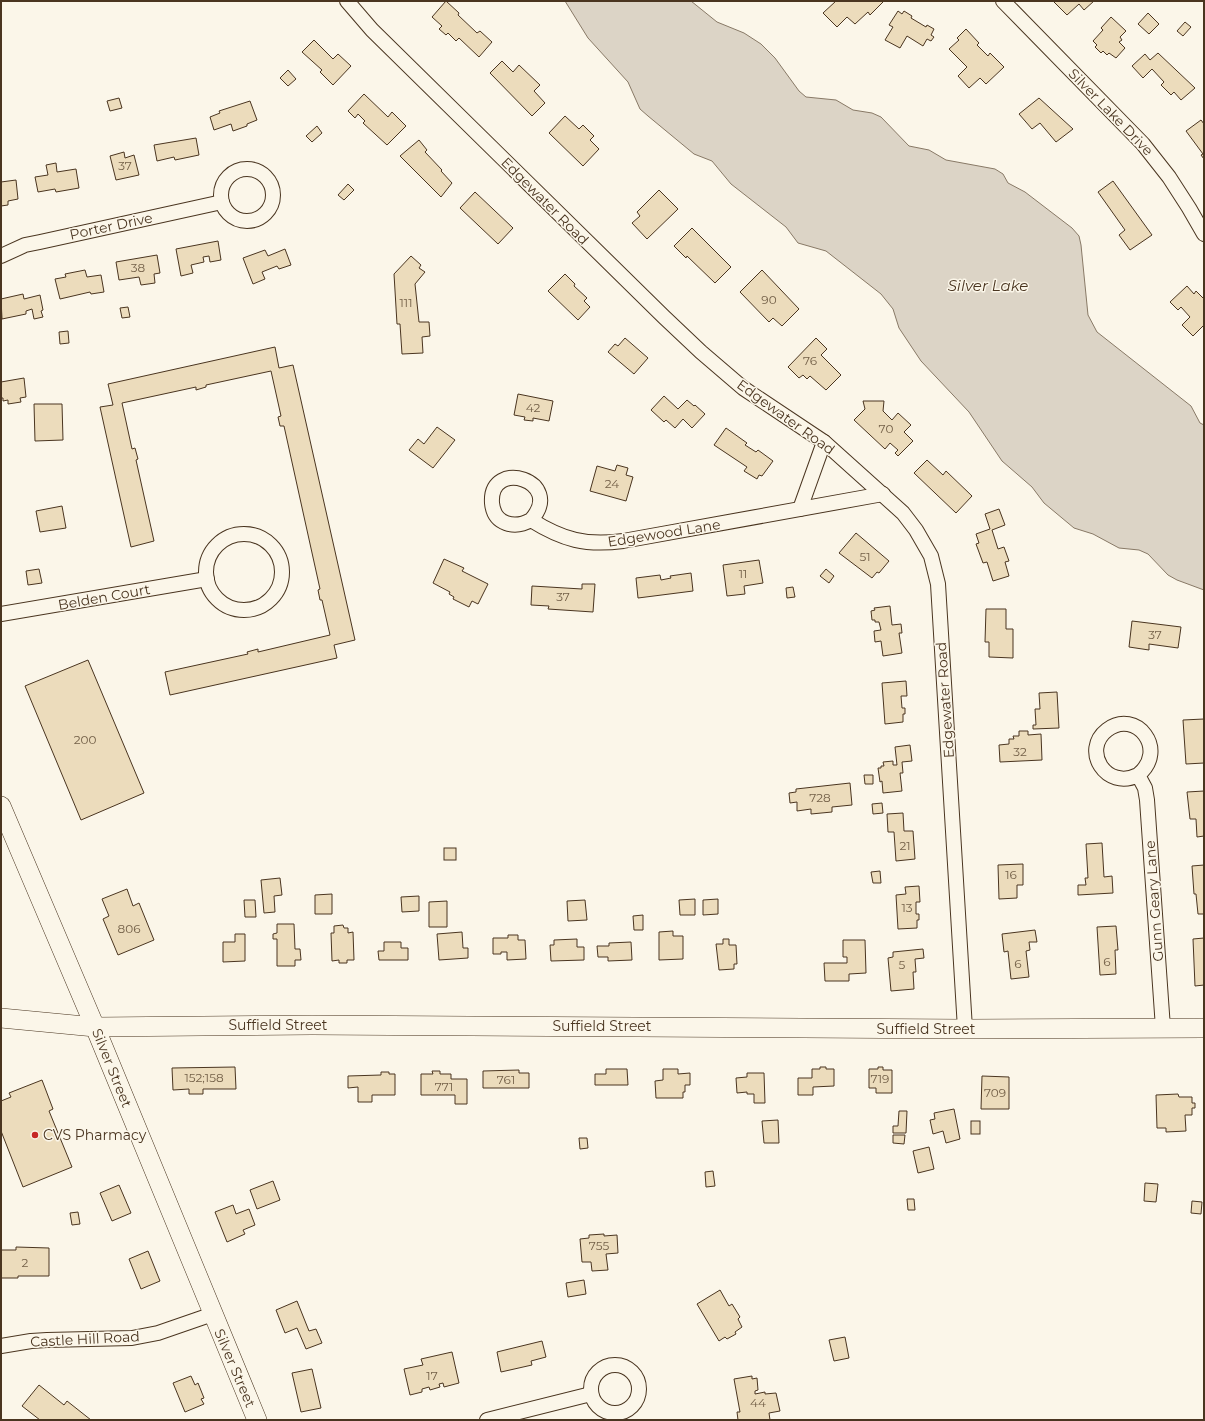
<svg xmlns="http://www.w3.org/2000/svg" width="1205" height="1421" font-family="Montserrat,sans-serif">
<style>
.water{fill:#dcd4c6;stroke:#887966}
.building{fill:#ecdcbc;stroke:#4a3520}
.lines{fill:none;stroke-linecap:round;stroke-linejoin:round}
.street-casing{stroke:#4a3520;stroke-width:16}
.secondary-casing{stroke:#4a3520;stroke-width:20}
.street{stroke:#fbf6e9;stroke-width:14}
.secondary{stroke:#fbf6e9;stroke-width:19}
.poi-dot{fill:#c62828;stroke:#fbf6e9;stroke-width:1.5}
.labels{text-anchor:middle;stroke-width:3;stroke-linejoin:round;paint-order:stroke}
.number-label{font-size:12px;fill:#725f47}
.street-label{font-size:14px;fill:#4a3520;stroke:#fbf6e9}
.poi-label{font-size:14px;fill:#4a3520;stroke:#fbf6e9;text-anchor:start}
.water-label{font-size:15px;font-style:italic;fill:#4a3520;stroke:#fbf6e9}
</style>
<rect width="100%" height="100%" fill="#fbf6e9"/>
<polygon class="water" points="565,1 691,1 717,22 744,33 761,44 775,58 799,91 806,97 836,100 853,110 872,113 881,117 909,146 929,150 946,160 995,169 1003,174 1008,183 1025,192 1072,228 1079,236 1081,245 1088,315 1097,332 1191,406 1200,423 1204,425 1204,590 1177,580 1168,575 1148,554 1139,550 1119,548 1093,534 1074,528 1044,503 1032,487 1002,461 969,412 921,361 899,328 893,309 881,294 826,251 798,243 786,227 731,184 712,161 694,154 648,116 640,109 628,82 588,38"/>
<g class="building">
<polygon points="446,1 459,13 458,15 477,33 480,31 492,42 479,57 459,38 456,41 448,33 446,35 439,29 442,26 432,17"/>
<polygon points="836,1 884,1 870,15 868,12 855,24 847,17 837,27 823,13"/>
<polygon points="1053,1 1094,1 1084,10 1079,4 1067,15"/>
<polygon points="898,11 902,14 904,11 912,16 911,18 926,27 927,25 934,29 931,35 934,37 931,41 927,39 923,46 907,36 900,48 885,40 893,27 889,25"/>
<polygon points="1148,13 1159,24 1149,34 1138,24"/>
<polygon points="1111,17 1126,31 1120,37 1122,40 1119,42 1125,48 1116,58 1109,53 1107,55 1103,51 1101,53 1095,47 1097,45 1093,41 1103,30 1101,28"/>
<polygon points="1185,22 1191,27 1183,36 1177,31"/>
<polygon points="966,29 979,43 977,45 988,56 990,53 1004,67 986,84 980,78 969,88 958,76 967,67 949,49 959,40 957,38"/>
<polygon points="314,40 333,59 338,54 351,66 333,85 320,72 322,70 302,52"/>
<polygon points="1158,53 1195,88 1181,100 1174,92 1171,95 1161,85 1164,82 1152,69 1143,78 1132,66 1145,54 1150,60"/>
<polygon points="502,61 513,72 519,65 540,85 534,91 545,103 532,116 490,73"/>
<polygon points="288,70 296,79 288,86 280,78"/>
<polygon points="364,94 388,117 392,112 406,126 387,145 363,123 365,121 358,114 355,118 348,111"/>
<polygon points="119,98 122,108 110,111 107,101"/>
<polygon points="1039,98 1073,129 1056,142 1040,123 1032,129 1019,114"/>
<polygon points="250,101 257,120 247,124 247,126 233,131 231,124 214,130 210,117 220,113 219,111"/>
<polygon points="565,116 579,129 583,125 594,136 590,140 599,149 583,166 549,133"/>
<polygon points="1201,120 1204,124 1204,159 1201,155 1203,154 1186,131"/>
<polygon points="317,126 322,133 312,142 306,136"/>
<polygon points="196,138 199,155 175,160 174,157 157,161 154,145"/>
<polygon points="419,140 427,150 425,152 442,170 441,171 452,183 441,197 400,156"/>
<polygon points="124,152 125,158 134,155 139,175 116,180 110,156"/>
<polygon points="56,163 57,172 76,169 79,188 56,192 55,189 38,192 35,177 48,175 46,165"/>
<polygon points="16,180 18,199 8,201 8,205 1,206 1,182"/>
<polygon points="1113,181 1152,235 1130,250 1119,235 1125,230 1098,192"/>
<polygon points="348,184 354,190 344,200 338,195"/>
<polygon points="659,190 678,209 647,239 632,223 640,216 637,212"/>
<polygon points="475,192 513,228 498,244 460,208"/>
<polygon points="692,228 731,267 715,283 687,256 686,258 674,246"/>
<polygon points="218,241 221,260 210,262 209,256 203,257 204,262 191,265 193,273 181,276 176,249"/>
<polygon points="285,249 291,265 279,269 277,266 262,272 265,279 253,284 243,258 265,250 268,256"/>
<polygon points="157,255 160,273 154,274 155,283 141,285 139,277 119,280 116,262"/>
<polygon points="411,256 421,265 419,268 425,272 415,284 419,322 429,322 430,336 422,337 423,353 402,354 400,324 397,324 394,274"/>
<polygon points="85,270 87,277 101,275 104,292 91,294 90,292 60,299 55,279 66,277 65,274"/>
<polygon points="762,270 799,309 782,326 773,318 769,322 740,292"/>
<polygon points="565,274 575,284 574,286 587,298 584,301 590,307 578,320 548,291"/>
<polygon points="1187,286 1194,294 1196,291 1204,299 1204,325 1193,336 1182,325 1190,317 1181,307 1178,310 1170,302"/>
<polygon points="23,294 24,299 40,295 43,310 41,311 43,317 34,319 32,309 26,311 26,314 2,319 1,299"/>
<polygon points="128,307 130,317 122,318 120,308"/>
<polygon points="68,331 69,343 60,344 59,332"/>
<polygon points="625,338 648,358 634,374 608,352 615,344 618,346"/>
<polygon points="816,338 827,349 821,355 841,375 826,390 810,376 807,379 803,375 799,378 788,367"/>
<polygon points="275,347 279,368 293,365 355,640 334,645 337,658 170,695 165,672 248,654 247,652 258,649 258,652 330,635 322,600 320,600 318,590 320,589 284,426 280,426 278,417 281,416 271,371 206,385 206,387 196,390 196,387 122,403 132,449 135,448 138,459 136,460 154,541 131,547 100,407 113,405 108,384"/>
<polygon points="24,378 26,397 20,398 21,402 8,404 8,400 3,401 3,398 1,398 1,382"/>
<polygon points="518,394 553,401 549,421 533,418 533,421 524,420 525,417 514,415"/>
<polygon points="664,396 678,409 687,400 694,406 695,405 705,414 692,428 683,419 675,428 666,420 664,422 651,410"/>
<polygon points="863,401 884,401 883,411 892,420 898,413 911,425 904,432 913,441 898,456 895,453 898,450 890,443 885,449 854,420 865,409"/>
<polygon points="34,404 62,404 63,440 35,441"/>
<polygon points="437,427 455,440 433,468 409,450 418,439 424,444"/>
<polygon points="726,428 747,443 745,445 756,452 758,450 773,461 762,476 759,475 757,479 744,471 747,467 714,445"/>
<polygon points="927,460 943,475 946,471 972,496 956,513 914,473"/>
<polygon points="617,465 628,468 626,475 633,477 626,501 590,491 597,466 615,471"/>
<polygon points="62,506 66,528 40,532 36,511"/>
<polygon points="999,509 1005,525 992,530 998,549 1004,547 1009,561 1005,562 1009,576 993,581 987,562 983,563 976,544 979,543 976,534 990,529 985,514"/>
<polygon points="856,533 889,561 879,573 877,572 872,578 839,553"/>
<polygon points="444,559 464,568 462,571 488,584 478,604 472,601 469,607 453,599 454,597 449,594 450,592 433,583"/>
<polygon points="759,560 763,583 744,586 745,594 727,596 723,565"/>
<polygon points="39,569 42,583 28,585 26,571"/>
<polygon points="826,569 834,576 829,583 820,576"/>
<polygon points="691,573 693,591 638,598 636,578 660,575 661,580 671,578 670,576"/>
<polygon points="582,584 595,584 593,612 548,609 549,606 531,605 532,586 582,589"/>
<polygon points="793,587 795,597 787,598 786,588"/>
<polygon points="890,606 892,625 901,624 902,633 899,633 902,653 883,656 881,641 875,642 874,631 881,630 879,622 875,622 875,620 872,620 871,611 875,610 874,608"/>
<polygon points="986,609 1006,609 1006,629 1013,629 1013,658 989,657 989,642 985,642"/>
<polygon points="1132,621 1181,627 1178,648 1149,644 1149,650 1129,647"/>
<polygon points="88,660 144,793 81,820 25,686"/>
<polygon points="906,681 907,696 901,696 902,708 905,708 905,714 903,714 903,722 885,724 882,683"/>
<polygon points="1057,692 1059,728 1033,729 1033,725 1036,725 1035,709 1040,709 1039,693"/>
<polygon points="1204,719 1204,763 1186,764 1183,720"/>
<polygon points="1019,731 1028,731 1028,735 1041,734 1042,760 1000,762 999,745 1009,744 1009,739 1014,739 1013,736 1019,736"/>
<polygon points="910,745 912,761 902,762 903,773 900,773 902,791 883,793 882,781 880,782 878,768 881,768 881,766 884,766 883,762 893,761 893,765 897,765 895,747"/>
<polygon points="864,775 873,775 873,784 865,784"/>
<polygon points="850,783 852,805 832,807 832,812 811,814 811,809 797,811 797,802 790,803 789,793 796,792 796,789"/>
<polygon points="1204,791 1204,836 1197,837 1196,819 1190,819 1187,792"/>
<polygon points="882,803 883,813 873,814 872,804"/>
<polygon points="903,813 904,831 913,831 915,859 896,861 894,832 888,832 887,814"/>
<polygon points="1102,843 1104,877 1112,876 1113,893 1078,895 1078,885 1086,885 1085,878 1088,878 1086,844"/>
<rect x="444" y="848" width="12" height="12"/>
<polygon points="1023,864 1023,885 1017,885 1017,898 999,899 998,865"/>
<polygon points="1204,865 1204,914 1198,914 1196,894 1194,894 1192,866"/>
<polygon points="880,871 881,883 873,883 871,872"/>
<polygon points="280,878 282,895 274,896 275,912 264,913 261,880"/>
<polygon points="919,886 920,902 916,902 916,914 919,914 919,920 917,920 917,928 898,929 896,895 906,894 905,887"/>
<polygon points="127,889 133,906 139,903 154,940 118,955 103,919 109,916 102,899"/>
<polygon points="332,894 332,914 315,914 315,895"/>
<polygon points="419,896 419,911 402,912 401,897"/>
<polygon points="695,899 695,915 680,915 679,900"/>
<polygon points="718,899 718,914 703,915 703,900"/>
<polygon points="244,900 255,900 256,917 245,917"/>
<polygon points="585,900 587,920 568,921 567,901"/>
<polygon points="447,901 447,927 429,927 429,902"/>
<polygon points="643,915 643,930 634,930 633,916"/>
<polygon points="277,924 294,924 295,949 300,949 301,960 295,960 295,966 277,966 277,939 273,939 273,934 277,933"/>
<polygon points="343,925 344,928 348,928 348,933 353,932 354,960 347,960 347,963 339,963 339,960 332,961 331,933 334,933 334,926"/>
<polygon points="1116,926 1118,950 1115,950 1116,974 1100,975 1097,927"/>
<polygon points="1035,930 1037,942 1029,942 1030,950 1026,951 1029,977 1011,979 1008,951 1004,952 1002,934"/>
<polygon points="673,931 673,936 683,936 683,959 659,960 659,932"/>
<polygon points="462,932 463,948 468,948 468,958 439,960 437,934"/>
<polygon points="235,934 245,934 245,961 223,962 223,942 235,942"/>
<polygon points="508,935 518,935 518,940 525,940 526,959 507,960 507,952 501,952 501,954 493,954 493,938 508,938"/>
<polygon points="1204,938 1204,985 1195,986 1193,939"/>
<polygon points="577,939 577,947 584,947 584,960 551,961 550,945 554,945 554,940"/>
<polygon points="723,939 729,939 729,945 736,945 737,964 734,964 734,969 719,970 716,944 723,944"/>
<polygon points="843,940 865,940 866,973 849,974 849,981 825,981 824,963 847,963 847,957 843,957"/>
<polygon points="384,942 401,942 401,948 408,948 408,960 379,960 378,951 384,951"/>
<polygon points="631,942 632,960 608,961 608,957 598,957 597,946 609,946 609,943"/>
<polygon points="923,949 924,958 915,959 916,972 913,972 914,989 891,991 888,958 893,957 893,952"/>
<polygon points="235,1067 236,1089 203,1089 203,1094 189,1094 189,1089 173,1090 172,1068"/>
<polygon points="820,1067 826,1067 826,1069 834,1069 834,1086 813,1087 813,1095 798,1095 798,1078 812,1078 812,1069 820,1069"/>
<polygon points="878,1067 883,1067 883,1070 892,1070 892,1093 876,1093 876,1088 869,1088 869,1069 878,1069"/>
<polygon points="606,1069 627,1069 628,1085 595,1085 595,1074 606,1074"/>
<polygon points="663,1069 678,1069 678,1074 690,1073 690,1085 685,1085 685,1092 683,1092 683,1098 656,1098 655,1081 663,1080"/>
<polygon points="519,1070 519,1073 529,1073 529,1088 483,1088 483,1071"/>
<polygon points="432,1071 440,1071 440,1074 451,1074 451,1079 467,1079 467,1104 455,1104 455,1095 421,1095 421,1074 433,1074"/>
<polygon points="381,1072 389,1072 389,1074 395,1074 395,1095 372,1095 372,1102 358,1102 358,1087 348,1088 348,1076 381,1075"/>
<polygon points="747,1073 764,1073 765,1103 754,1103 754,1094 747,1094 747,1092 737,1093 736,1078 747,1077"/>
<polygon points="982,1076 1009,1077 1009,1109 981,1109"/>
<polygon points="42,1080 53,1109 49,1111 72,1167 23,1187 1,1131 1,1101 11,1097 9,1093"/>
<polygon points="1178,1094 1179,1097 1192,1097 1192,1103 1195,1103 1195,1108 1192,1108 1192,1115 1185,1115 1186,1131 1166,1132 1166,1128 1157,1128 1156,1095"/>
<polygon points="954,1109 960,1139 946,1143 943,1131 933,1134 930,1120 935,1119 934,1113"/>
<polygon points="899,1111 907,1111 906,1133 893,1133 893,1126 898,1126"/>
<polygon points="778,1120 779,1143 764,1143 762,1121"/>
<rect x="971" y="1121" width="9" height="13"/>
<polygon points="893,1135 905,1135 904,1144 893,1143"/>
<polygon points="579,1138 587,1138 588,1148 580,1149"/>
<polygon points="929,1147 934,1169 918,1173 913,1151"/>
<polygon points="713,1171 715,1186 706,1187 705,1172"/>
<polygon points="273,1181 280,1200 257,1209 250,1190"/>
<polygon points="1145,1183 1158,1184 1156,1202 1144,1201"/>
<polygon points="119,1185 131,1213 112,1221 100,1193"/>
<polygon points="907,1199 914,1199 915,1210 908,1210"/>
<polygon points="1192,1201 1202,1202 1201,1214 1191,1213"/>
<polygon points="233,1205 236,1214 249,1209 255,1225 243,1230 245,1234 227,1242 215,1212"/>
<polygon points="78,1212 80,1224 72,1225 70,1213"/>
<polygon points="604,1234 604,1236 617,1235 618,1253 606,1254 608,1270 592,1271 591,1262 582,1262 580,1239 589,1238 589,1235"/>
<polygon points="16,1247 49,1248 49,1276 18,1276 18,1278 1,1278 1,1250 16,1250"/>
<polygon points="148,1251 160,1281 141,1289 129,1259"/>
<polygon points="584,1280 586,1294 568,1297 566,1283"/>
<polygon points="720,1290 729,1306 732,1304 740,1317 738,1319 742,1327 735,1332 736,1334 727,1339 725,1337 719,1341 697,1304"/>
<polygon points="297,1301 309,1331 316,1329 322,1343 306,1349 297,1328 285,1333 276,1310"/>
<polygon points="845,1337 849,1358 834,1361 829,1340"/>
<polygon points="542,1341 546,1357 531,1361 532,1365 501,1372 497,1352"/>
<polygon points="452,1352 459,1383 444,1387 443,1383 439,1384 440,1387 430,1390 429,1387 422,1389 422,1392 410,1395 404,1369 423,1365 421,1359"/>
<polygon points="312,1369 321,1408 301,1412 292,1373"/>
<polygon points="191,1376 195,1385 198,1383 204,1398 201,1399 204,1404 185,1412 173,1383"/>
<polygon points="752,1376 752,1379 757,1378 758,1390 755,1391 755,1394 765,1392 765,1394 776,1393 780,1411 769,1413 770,1420 738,1420 737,1412 740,1412 734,1379"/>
<polygon points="39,1385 64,1405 67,1401 91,1420 40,1420 22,1406"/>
</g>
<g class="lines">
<defs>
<g id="street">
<polyline points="347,1 372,30 664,317 701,352 743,388 824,442 903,513 916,530 931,556 938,584 965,1029"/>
<polyline points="1003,1 1143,144 1169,177 1189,208 1204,234"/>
<circle cx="247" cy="195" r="26"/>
<polyline points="1,256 25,245 40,242 222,202"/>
<polyline points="800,509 824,442"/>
<path d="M531 520C515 529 494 525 492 503 489 457 566 481 531 520 563 540 586 546 623 541L883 494"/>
<circle cx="244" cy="572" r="38"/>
<polyline points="1,614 207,579"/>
<path d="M1138 775C1106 791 1081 750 1107 730 1136 708 1169 750 1138 775L1145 788 1147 800 1163 1028"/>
<polyline points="1,1346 31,1341 47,1340 132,1338 158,1333 213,1314"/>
<circle cx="615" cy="1389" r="24"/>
<polyline points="487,1420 591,1394"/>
</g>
<g id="secondary">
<polyline points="1,806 95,1027 257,1420"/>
<polyline points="1,1018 95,1027 312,1025 965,1029 1204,1028"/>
</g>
</defs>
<use href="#street" class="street-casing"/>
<use href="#secondary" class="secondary-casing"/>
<use href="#street" class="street"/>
<use href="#secondary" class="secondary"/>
</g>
<circle class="poi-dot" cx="35" cy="1135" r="4"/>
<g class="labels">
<g class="number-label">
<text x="125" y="170">37</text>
<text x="138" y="272">38</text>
<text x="769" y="304">90</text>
<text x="406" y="307">111</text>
<text x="810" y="365">76</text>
<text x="533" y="412">42</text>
<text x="886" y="433">70</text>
<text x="612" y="488">24</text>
<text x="865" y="561">51</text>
<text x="743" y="578">11</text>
<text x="563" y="601">37</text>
<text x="1155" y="639">37</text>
<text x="85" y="744">200</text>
<text x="1020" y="756">32</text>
<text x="820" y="802">728</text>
<text x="905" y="850">21</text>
<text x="1011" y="879">16</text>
<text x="907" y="912">13</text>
<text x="129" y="933">806</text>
<text x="1107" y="966">6</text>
<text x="1018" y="968">6</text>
<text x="902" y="969">5</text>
<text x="204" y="1082">152;158</text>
<text x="880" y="1083">719</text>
<text x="506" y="1084">761</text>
<text x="444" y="1091">771</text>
<text x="995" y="1097">709</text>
<text x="599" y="1250">755</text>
<text x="25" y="1267">2</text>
<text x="432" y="1380">17</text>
<text x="758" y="1407">44</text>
</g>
<g class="street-label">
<text transform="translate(1111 112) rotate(46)" y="5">Silver Lake Drive</text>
<text transform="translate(545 201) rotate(45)" y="5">Edgewater Road</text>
<text transform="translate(111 226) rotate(-12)" y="5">Porter Drive</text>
<text transform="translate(786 417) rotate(36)" y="5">Edgewater Road</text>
<text transform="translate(664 533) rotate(-9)" y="5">Edgewood Lane</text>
<text transform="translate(104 597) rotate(-10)" y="5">Belden Court</text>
<text transform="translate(945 700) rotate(-94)" y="5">Edgewater Road</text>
<text transform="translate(1154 901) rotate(-94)" y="5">Gunn Geary Lane</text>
<text x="278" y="1030">Suffield Street</text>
<text x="602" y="1031">Suffield Street</text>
<text x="926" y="1034">Suffield Street</text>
<text transform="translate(112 1068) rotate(68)" y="5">Silver Street</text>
<text transform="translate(85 1339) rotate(-3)" y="5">Castle Hill Road</text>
<text transform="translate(235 1368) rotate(67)" y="5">Silver Street</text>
</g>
<g class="poi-label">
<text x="43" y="1140">CVS Pharmacy</text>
</g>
<g class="water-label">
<text x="988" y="291">Silver Lake</text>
</g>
</g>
<rect width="1205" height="1421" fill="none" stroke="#4a3520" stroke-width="4"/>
</svg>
